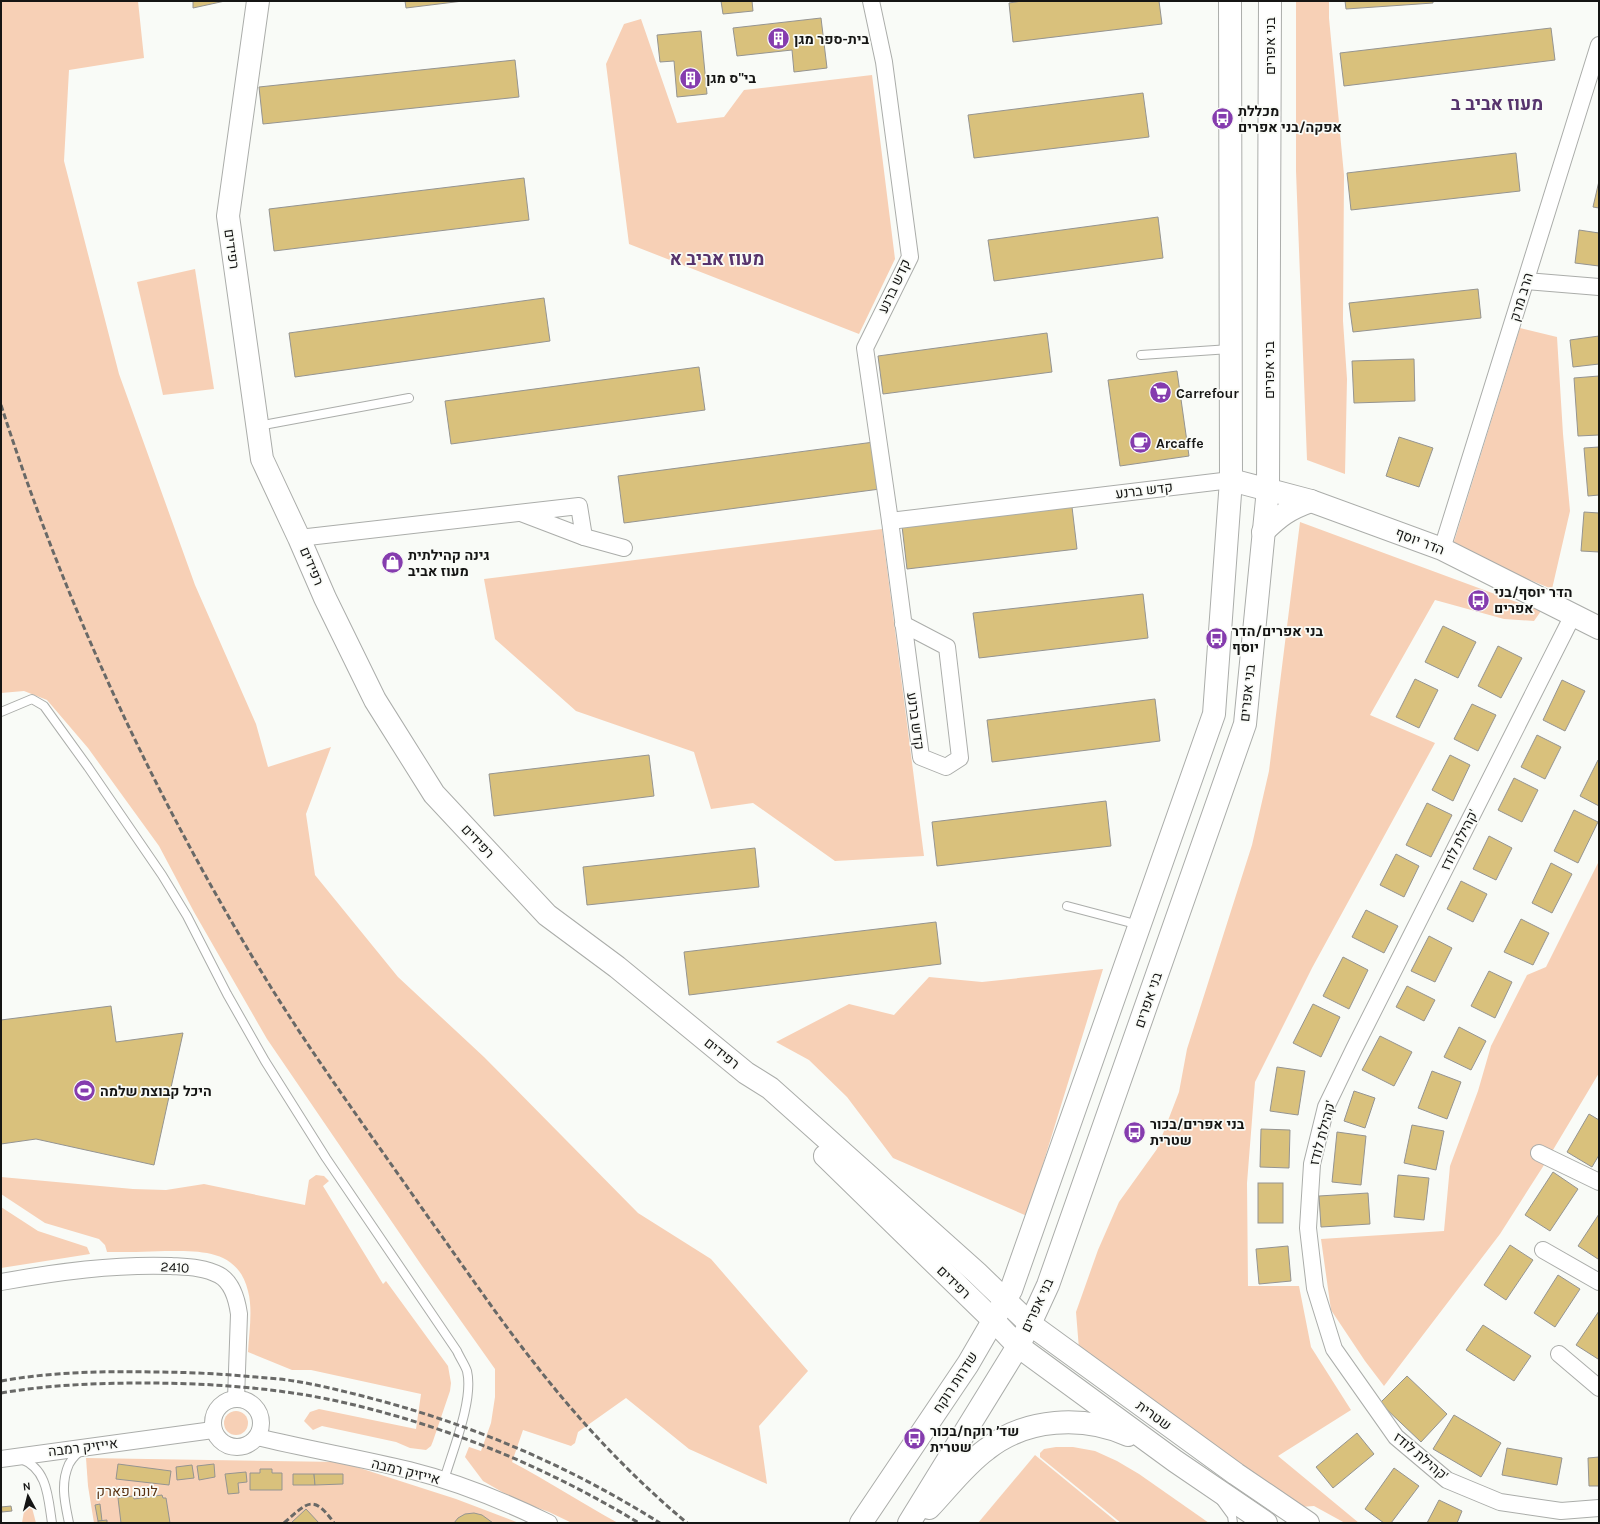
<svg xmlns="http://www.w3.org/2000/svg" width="1600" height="1524" font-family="Karla,Heebo,sans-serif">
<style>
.green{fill:#f7d0b6}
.building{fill:#d9c17c;stroke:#959491}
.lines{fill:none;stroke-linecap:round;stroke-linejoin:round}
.lane-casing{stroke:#abadaa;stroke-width:10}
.street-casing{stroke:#abadaa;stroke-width:18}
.secondary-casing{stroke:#abadaa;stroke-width:24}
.lane{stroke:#fff;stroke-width:8}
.street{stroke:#fff;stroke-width:16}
.secondary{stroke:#fff;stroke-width:22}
.rail{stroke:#696967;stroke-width:3;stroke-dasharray:6 3;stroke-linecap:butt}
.labels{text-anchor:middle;stroke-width:3.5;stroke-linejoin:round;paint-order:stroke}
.poi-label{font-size:14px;font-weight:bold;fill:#151514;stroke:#f9fbf7;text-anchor:start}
.street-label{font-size:14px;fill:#151514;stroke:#f9fbf7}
.park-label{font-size:14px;fill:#593111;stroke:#f9fbf7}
.district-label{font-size:18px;font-weight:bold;fill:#57346d;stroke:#f9fbf7}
</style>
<rect width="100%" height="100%" fill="#f9fbf7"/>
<g class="green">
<path d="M1 1H138L144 58 69 70 64 161 119 374 195 585 256 724 268 767 331 747 306 814 315 875 398 977 484 1057 638 1213 711 1259 808 1371 759 1426 767 1484 689 1449 626 1398 578 1432 575 1443 571 1446 523 1430 512 1462C548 1481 582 1503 618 1523H572L549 1512 516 1500 483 1481 465 1457 469 1447 481 1451 491 1423 495 1397V1369L422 1266 267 1039 194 912 159 846 88 748 47 700 24 691 1 693Z"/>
<polygon points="1296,1 1329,1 1329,18 1344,175 1343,321 1347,379 1345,474 1307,460 1296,171"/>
<polygon points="641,19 677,123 724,117 744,90 872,75 895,259 859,334 629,244 606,64 624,24"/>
<polygon points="195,269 214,389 163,395 137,282"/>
<polygon points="1520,328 1557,337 1563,434 1570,511 1552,589 1452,548"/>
<polygon points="1300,522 1541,611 1534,621 1504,619 1435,600 1370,715 1435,743 1312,968 1255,1082 1247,1183 1248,1286 1299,1286 1311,1347 1351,1410 1278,1456 1359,1523 1345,1523 1314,1506 1300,1507 1079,1349 1076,1312 1098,1250 1119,1202 1157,1149 1179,1092 1187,1049 1252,845 1269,771"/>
<polygon points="882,529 924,856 835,861 753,803 711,809 694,752 576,711 495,639 484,579"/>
<polygon points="1599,861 1599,1073 1544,1165 1500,1234 1384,1386 1365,1361 1331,1310 1321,1239 1444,1231 1450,1166 1478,1091 1491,1046 1527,975 1546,967"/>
<polygon points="1103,969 1027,1216 893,1158 847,1097 809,1060 776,1042 849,1004 894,1015 929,977 982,982"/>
<path d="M316 1175 324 1176 329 1181 323 1186 383 1284 386 1281 448 1366 451 1383 450 1391 433 1441 431 1446 426 1450 410 1448 396 1442 322 1426 313 1430 304 1421 310 1412 319 1409 416 1429 421 1394 311 1370H292L248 1352C249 1332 253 1310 248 1291 238 1249 200 1251 165 1251 146 1252 126 1252 107 1252L105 1245 99 1239 45 1223 1 1194V1177L133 1189 166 1190 204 1184 305 1205 309 1180Z"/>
<polygon points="1,1207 38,1231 87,1247 90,1254 1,1268"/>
<circle cx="236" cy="1423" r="12"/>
<polygon points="1056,1447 1073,1447 1095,1451 1117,1461 1139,1474 1209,1523 1121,1523 1040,1457 1040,1453 1044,1449"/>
<polygon points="1035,1455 1118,1523 978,1523"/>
<polygon points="86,1458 341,1462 456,1499 519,1523 94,1523 88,1486"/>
<polygon points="28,1503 31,1504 36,1523 22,1523 25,1505"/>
</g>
<g class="building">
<polygon points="193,1 225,1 193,8"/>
<polygon points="405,1 463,1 406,8"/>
<polygon points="721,1 752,1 753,11 723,14"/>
<polygon points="1022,1 1159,1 1162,24 1013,42 1009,3"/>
<polygon points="1345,1 1433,1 1433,3 1346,9"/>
<polygon points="821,18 827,68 794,72 792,50 737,56 733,28"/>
<polygon points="1551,28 1555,60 1344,86 1340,53"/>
<polygon points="701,31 707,94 677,97 674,61 660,62 657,35"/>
<polygon points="515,60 519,97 263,124 259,87"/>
<polygon points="1143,93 1149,137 974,158 968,115"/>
<polygon points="1516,153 1520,191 1351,210 1347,173"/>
<polygon points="524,178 529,220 274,251 269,209"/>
<polygon points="1599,181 1599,208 1593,207"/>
<polygon points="1158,217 1163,258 994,281 988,240"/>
<polygon points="1579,230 1599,233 1599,266 1575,263"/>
<polygon points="1478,289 1481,318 1353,332 1349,303"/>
<polygon points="544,298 550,341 295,377 289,333"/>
<polygon points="1047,333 1052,372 883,394 878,356"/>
<polygon points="1599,336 1599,364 1573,367 1570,340"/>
<polygon points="1414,359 1415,401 1354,403 1352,361"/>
<polygon points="699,367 705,410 451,444 445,401"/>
<polygon points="1177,371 1189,456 1120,466 1108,380"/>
<polygon points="1599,376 1599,435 1578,436 1574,378"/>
<polygon points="1399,437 1433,448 1419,487 1386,476"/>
<polygon points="874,442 880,489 624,523 618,476"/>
<polygon points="1599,447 1599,495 1588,496 1584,448"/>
<polygon points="1072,507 1077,549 907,569 902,526"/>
<polygon points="1584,512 1599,513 1599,552 1581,551"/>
<polygon points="1143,594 1148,638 979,658 973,613"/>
<polygon points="1443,626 1476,642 1458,678 1425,662"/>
<polygon points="1498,646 1522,658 1501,698 1478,686"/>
<polygon points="1415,679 1438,690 1419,728 1396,717"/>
<polygon points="1562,680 1585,691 1565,731 1543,720"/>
<polygon points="1155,699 1160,741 992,762 987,720"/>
<polygon points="1472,704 1496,715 1478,751 1454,739"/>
<polygon points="1537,735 1561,747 1545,779 1521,767"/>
<polygon points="649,755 654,796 494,816 489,774"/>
<polygon points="1450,755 1470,765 1453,801 1432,790"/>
<polygon points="1598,760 1599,760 1599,806 1580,796"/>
<polygon points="1514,778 1538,790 1522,822 1498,810"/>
<polygon points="1106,801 1111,846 937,866 932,822"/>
<polygon points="1427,803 1452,815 1431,857 1406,845"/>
<polygon points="1574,810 1598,822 1578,863 1554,851"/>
<polygon points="1489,836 1512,848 1496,880 1473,869"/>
<polygon points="755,848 759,887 587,905 583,867"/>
<polygon points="1396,854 1419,866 1404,897 1380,885"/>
<polygon points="1551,863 1572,874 1552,913 1532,903"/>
<polygon points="1461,881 1487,894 1473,922 1447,909"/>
<polygon points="1366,910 1398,926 1384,953 1352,937"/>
<polygon points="1521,919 1549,933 1533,965 1504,952"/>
<polygon points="936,922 941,964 689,995 684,952"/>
<polygon points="1429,936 1452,948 1435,982 1411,971"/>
<polygon points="1343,957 1368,970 1349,1009 1323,996"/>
<polygon points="1489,971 1512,982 1495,1018 1471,1006"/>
<polygon points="1407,986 1435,1000 1424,1021 1396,1007"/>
<polygon points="1313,1004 1340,1017 1321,1057 1293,1043"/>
<polygon points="111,1006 116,1042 183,1033 154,1165 36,1139 1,1144 1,1020"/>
<polygon points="1459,1027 1486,1041 1471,1070 1444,1057"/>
<polygon points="1380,1036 1412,1052 1394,1086 1362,1070"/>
<polygon points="1277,1067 1305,1071 1298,1115 1270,1111"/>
<polygon points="1432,1071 1461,1082 1447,1119 1418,1108"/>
<polygon points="1354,1091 1375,1098 1365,1128 1344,1121"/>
<polygon points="1589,1114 1599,1120 1599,1155 1592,1167 1567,1152"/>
<polygon points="1412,1125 1444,1131 1436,1170 1404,1163"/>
<polygon points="1261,1129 1290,1130 1289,1168 1260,1167"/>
<polygon points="1337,1132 1366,1136 1361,1185 1332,1182"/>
<polygon points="1553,1172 1578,1189 1550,1231 1525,1215"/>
<polygon points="1398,1175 1429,1178 1424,1220 1394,1217"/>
<rect x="1258" y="1183" width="25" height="40"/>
<polygon points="1368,1193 1370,1224 1321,1227 1319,1196"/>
<polygon points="1599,1214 1599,1258 1598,1259 1578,1246"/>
<polygon points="1510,1245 1533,1260 1506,1300 1484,1285"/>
<polygon points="1288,1246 1291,1281 1259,1284 1256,1249"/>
<polygon points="1558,1275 1580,1289 1555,1327 1534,1313"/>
<polygon points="1599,1311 1599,1358 1598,1359 1576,1345"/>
<polygon points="1483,1325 1531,1356 1514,1381 1466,1350"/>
<polygon points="1407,1376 1447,1414 1421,1442 1380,1403"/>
<polygon points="1454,1415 1501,1443 1481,1477 1433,1449"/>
<polygon points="1357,1433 1374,1454 1333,1488 1316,1467"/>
<polygon points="1507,1448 1562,1458 1557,1485 1502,1475"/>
<polygon points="1599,1457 1599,1486 1589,1486 1588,1458"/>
<polygon points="118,1464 171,1471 169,1485 116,1479"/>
<polygon points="214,1464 215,1477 199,1480 197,1466"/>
<polygon points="192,1465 194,1478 177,1480 176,1467"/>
<polygon points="1394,1468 1419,1486 1391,1523 1384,1523 1365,1509"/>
<polygon points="260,1469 272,1469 272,1473 282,1473 282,1490 250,1490 250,1473 260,1473"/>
<polygon points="246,1472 247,1482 238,1483 239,1493 228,1494 225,1474"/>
<polygon points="293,1474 314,1474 315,1485 293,1485"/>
<polygon points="314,1474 343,1474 343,1484 315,1485"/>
<polygon points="162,1495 163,1498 166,1498 170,1523 121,1523 118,1498 133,1496 134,1499"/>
<polygon points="1439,1500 1462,1511 1457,1523 1427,1523"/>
<polygon points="100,1504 102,1521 98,1521 95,1505"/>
<polygon points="11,1506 12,1511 2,1512 1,1507"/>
<polygon points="306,1509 319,1523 291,1523"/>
<polygon points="474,1513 482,1515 493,1523 454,1523 458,1518 465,1514"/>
<polygon points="107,1520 107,1523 98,1523 98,1521"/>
</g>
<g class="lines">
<defs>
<g id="lane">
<polyline points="1141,355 1230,349"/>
<polyline points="258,426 409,398"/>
<path d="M1 712 32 699 44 706 88 767 162 875 187 916 227 994 265 1061 326 1158 457 1351C460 1358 465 1365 467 1371 474 1400 452 1452 444 1480"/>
<polyline points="1067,906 1139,925"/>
<path d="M21 1459C48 1469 48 1498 52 1523"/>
<polyline points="1221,1501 1232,1516 1233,1523"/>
<path d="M69 1523C65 1503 60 1484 69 1464 72 1459 76 1453 82 1451"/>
</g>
<g id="street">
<polyline points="871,1 884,62 910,257 865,348 890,521 921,757 946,767 960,758 947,647 903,624"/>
<polyline points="1526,281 1599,287"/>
<polyline points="890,521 1231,480"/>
<polyline points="584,537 624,548"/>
<polyline points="299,538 579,506 584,537 521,513"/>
<polyline points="1442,549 1599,45"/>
<polyline points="1573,615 1354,1049 1326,1107 1312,1164 1308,1228 1315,1288 1334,1349 1396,1437 1447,1480 1500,1502 1561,1511 1599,1508"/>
<polyline points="1539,1153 1599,1182"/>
<polyline points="1543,1250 1599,1282"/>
<path d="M1 1282C57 1272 114 1264 171 1266 187 1267 204 1267 219 1275 232 1282 237 1300 239 1314L236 1399"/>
<polyline points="1559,1354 1599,1388"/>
<circle cx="237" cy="1423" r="24"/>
<path d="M257 1437C307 1449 359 1458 409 1470 457 1482 504 1501 549 1523"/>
<polyline points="1,1459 213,1430"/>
</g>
<g id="secondary">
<polyline points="258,1 228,216 262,459 299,538 325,598 375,700 434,794 547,915 617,967 746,1073 770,1088 977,1273 1030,1324 1236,1474 1308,1523"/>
<polyline points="1231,480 1311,501 1442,549 1599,628"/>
<path d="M1263 532C1280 515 1289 509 1311 501"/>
<polyline points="825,1156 993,1320 1018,1346 1175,1461 1266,1523"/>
<path d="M929 1508C948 1488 965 1465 987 1449 1026 1418 1083 1415 1128 1435"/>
<polyline points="861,1523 968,1364 1011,1290 1214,714 1231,480 1230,1"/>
<polyline points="909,1523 1018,1346 1030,1324 1048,1285 1245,724 1268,489 1270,1"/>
</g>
</defs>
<use href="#lane" class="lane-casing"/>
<use href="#street" class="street-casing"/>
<use href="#secondary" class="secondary-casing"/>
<use href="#lane" class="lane"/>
<use href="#street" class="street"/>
<use href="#secondary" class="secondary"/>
<g class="rail">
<path d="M1 405C67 610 158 805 272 989 320 1066 374 1139 426 1214 462 1264 497 1316 535 1364 580 1422 631 1476 687 1523"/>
<path d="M1 1381C51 1372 102 1371 153 1372 187 1372 222 1374 256 1377 269 1378 282 1379 294 1381 325 1386 355 1394 385 1402 483 1429 574 1469 660 1523"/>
<path d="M1 1393C48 1385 96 1383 144 1383 211 1383 281 1388 346 1403 450 1427 548 1468 639 1523"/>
<path d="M284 1523C307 1503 313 1493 334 1523"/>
</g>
</g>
<defs>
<symbol id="building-disc" viewBox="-11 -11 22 22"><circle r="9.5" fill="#853cae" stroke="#f9fbf7"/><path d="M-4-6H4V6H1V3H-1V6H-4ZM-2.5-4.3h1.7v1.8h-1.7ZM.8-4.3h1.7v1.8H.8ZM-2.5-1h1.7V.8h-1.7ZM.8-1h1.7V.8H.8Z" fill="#fff"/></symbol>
<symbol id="bus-disc" viewBox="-11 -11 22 22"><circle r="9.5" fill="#853cae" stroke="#f9fbf7"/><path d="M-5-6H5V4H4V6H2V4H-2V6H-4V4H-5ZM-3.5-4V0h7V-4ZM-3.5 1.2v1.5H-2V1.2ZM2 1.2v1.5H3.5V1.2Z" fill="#fff"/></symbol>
<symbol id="supermarket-disc" viewBox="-11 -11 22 22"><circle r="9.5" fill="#853cae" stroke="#f9fbf7"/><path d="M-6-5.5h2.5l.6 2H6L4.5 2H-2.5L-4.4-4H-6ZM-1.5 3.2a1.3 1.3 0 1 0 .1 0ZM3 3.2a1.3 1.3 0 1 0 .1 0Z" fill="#fff"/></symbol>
<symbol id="cafe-disc" viewBox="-11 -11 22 22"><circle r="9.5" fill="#853cae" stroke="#f9fbf7"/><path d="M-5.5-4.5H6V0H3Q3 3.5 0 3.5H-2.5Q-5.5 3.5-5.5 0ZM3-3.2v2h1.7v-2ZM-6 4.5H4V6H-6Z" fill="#fff"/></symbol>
<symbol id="shop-disc" viewBox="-11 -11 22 22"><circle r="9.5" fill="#853cae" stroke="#f9fbf7"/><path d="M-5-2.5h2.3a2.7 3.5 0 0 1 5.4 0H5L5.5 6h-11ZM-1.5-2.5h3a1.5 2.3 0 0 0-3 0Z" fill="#fff"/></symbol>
<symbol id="stadium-disc" viewBox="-11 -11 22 22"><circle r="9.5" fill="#853cae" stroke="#f9fbf7"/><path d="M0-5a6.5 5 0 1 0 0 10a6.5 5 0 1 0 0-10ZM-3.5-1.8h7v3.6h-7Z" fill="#fff"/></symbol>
</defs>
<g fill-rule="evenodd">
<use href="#building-disc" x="766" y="26" width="25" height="25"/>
<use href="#building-disc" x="678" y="66" width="25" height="25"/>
<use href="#bus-disc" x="1210" y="106" width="25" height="25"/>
<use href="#supermarket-disc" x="1148" y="380" width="25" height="25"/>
<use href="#cafe-disc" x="1128" y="430" width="25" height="25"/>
<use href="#shop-disc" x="380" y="550" width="25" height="25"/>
<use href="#bus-disc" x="1466" y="588" width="25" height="25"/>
<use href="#bus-disc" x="1204" y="626" width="25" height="25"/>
<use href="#stadium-disc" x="72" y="1078" width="25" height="25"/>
<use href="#bus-disc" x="1122" y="1120" width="25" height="25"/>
<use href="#bus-disc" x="902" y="1426" width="25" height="25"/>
</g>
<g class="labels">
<g class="poi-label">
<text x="794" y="44">בית-ספר מגן</text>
<text x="706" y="83">בי"ס מגן</text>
<text x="1238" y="116">מכללת<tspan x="1238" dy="16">אפקה/בני אפרים</tspan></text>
<text x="1176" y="398">Carrefour</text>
<text x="1156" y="448">Arcaffe</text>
<text x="408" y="560">גינה קהילתית<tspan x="408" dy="16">מעוז אביב</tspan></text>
<text x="1494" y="597">הדר יוסף/בני<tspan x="1494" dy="16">אפרים</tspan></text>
<text x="1232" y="636">בני אפרים/הדר<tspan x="1232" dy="16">יוסף</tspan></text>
<text x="100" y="1096">היכל קבוצת שלמה</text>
<text x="1150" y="1129">בני אפרים/בכור<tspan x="1150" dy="16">שטרית</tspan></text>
<text x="930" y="1436">שד׳ רוקח/בכור<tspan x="930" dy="16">שטרית</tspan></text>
</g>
<g class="street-label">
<text transform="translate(1270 46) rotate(-90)" y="5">בני אפרים</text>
<text transform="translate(232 249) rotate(82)" y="5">רפידים</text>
<text transform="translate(894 286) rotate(-65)" y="5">קדש ברנע</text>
<text transform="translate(1521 297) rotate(-73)" y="5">הרב מרק</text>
<text transform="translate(1269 370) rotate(-90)" y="5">בני אפרים</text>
<text transform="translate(1144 490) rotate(-7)" y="5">קדש ברנע</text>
<text transform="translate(1420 541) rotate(21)" y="5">הדר יוסף</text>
<text transform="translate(312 566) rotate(67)" y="5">רפידים</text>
<text transform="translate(1247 693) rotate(-84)" y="5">בני אפרים</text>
<text transform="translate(916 721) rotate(82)" y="5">קדש ברנע</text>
<text transform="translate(1459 840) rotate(-63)" y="5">קהילת לודז'</text>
<text transform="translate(478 841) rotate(47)" y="5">רפידים</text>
<text transform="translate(1148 1000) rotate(-71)" y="5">בני אפרים</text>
<text transform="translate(722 1053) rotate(39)" y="5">רפידים</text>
<text transform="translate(1322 1133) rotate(-75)" y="5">קהילת לודז'</text>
<text transform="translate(175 1267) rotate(3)" y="5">2410</text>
<text transform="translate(954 1282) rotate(44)" y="5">רפידים</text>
<text transform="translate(1037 1305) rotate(-65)" y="5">בני אפרים</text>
<text transform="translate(955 1382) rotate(-57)" y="5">שדרות רוקח</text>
<text transform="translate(1154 1415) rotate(36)" y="5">שטרית</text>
<text transform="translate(83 1447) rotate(-7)" y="5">אייזיק רמבה</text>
<text transform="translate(1421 1456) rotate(40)" y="5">קהילת לודז'</text>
<text transform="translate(406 1471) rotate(14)" y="5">אייזיק רמבה</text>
</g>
<g class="park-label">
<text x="127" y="1496">לונה פארק</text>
</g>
<g class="district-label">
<text x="1497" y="110">מעוז אביב ב</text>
<text x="717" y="265">מעוז אביב א</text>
</g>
</g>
<rect width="1600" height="1524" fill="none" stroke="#151514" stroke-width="4"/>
<g transform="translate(28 1496) rotate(353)" stroke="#f9fbf7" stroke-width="3" paint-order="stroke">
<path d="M0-3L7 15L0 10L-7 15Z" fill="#151514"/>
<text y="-6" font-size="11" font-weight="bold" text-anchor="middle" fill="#151514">N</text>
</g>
</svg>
